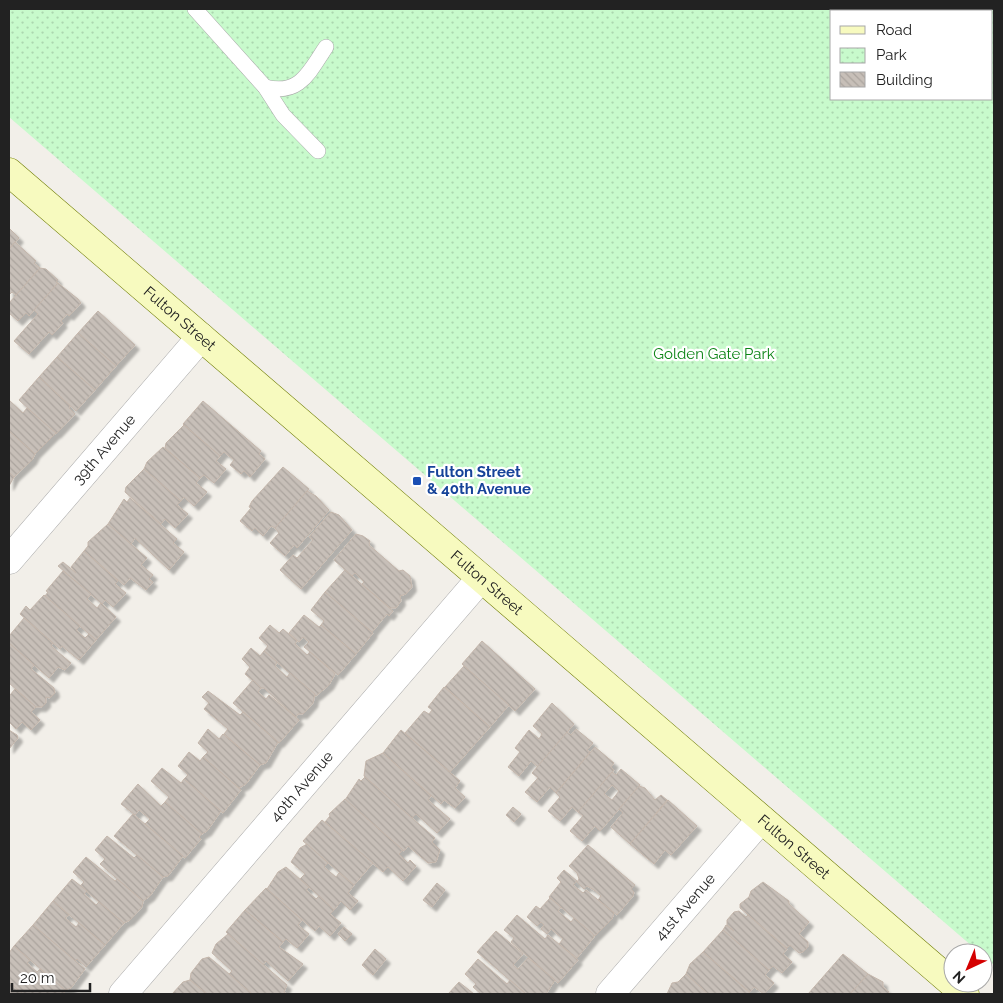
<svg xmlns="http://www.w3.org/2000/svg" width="1003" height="1003" font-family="Raleway,sans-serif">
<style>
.park{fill:url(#park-dots);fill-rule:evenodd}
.building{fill:url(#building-back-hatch);stroke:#c4b6ab;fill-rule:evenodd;filter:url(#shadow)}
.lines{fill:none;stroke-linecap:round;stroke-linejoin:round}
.lane-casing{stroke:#a9a9a9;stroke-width:16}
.street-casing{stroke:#a9a9a9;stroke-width:29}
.secondary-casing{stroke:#707d05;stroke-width:29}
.lane{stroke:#fff;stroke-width:15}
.street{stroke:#fff;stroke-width:28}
.secondary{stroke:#f7fabf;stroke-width:28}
.transit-dot{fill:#1a4fb4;stroke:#fff;stroke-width:2}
.labels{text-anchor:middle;stroke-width:4.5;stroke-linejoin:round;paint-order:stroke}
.street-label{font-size:15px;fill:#222;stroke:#fff}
.park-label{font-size:15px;fill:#0c8416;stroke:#fff}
.transit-label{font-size:15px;font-weight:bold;fill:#164399;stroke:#fff;text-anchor:start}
</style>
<defs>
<pattern id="park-dots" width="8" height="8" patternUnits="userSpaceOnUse" patternTransform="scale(1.25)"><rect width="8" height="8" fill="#c8facc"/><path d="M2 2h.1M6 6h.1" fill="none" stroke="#acd6af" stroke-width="1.8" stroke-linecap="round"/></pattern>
<pattern id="building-back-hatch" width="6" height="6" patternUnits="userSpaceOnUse" patternTransform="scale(1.25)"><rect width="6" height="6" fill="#c7bfb8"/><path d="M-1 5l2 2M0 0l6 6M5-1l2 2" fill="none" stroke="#aba49e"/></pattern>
<filter id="shadow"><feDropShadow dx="4.5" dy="4.5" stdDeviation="1" flood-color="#0004"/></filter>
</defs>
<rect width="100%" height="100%" fill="#f2efe9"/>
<path class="park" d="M9 9H994V965L983 956V953H980L9 117ZM832 11H992V99H832Z"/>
<g class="building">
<polygon points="9,228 19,238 9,249"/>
<polygon points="15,242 36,261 34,263 40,268 16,295 12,292 9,295 9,249"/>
<polygon points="40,268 46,269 58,280 56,282 58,283 29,316 26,313 18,321 9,313 9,303"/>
<polygon points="58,283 78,299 81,303 69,316 67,314 61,321 63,323 52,335 49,332 29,354 14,341 38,314 34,310"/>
<polygon points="98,311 135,345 116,366 78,333"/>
<polygon points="78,333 116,366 95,390 57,357"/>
<polygon points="57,357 95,390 76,411 39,377"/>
<polygon points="39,377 70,406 69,408 75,414 56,434 19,400"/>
<polygon points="9,400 23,413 27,408 56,433 35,454 9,431"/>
<polygon points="203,401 261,451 259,454 265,459 250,477 244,471 241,474 230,465 234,460 224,452 220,456 183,424"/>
<polygon points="184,425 220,456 216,461 226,469 214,483 204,475 200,478 165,448 166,443"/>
<polygon points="9,431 35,454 32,460 14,477 9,472"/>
<polygon points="163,447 200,478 196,483 207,492 194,506 184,497 181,501 144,469 147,462"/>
<polygon points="283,467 309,489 275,528 271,526 263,536 255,528 252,531 240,521 251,508 249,507 252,501"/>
<polygon points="144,469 181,501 177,505 188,514 175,528 165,519 161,524 125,492 126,487"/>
<polygon points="9,472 14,477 9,486"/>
<polygon points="307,491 316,496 329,510 297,548 294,545 285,556 270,543 279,533 275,528"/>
<polygon points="130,498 177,539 173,543 184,552 169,570 135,538 131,544 108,524 124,499 127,502"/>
<polygon points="331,512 339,515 352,530 301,589 280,570 293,555 297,558 313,540 309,537"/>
<polygon points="108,524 147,558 141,565 153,575 149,579 153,582 146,590 130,578 124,585 84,551 88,546 88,542"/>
<polygon points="356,534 363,536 370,541 369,545 399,571 403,570 410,576 412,587 406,594 400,596 401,601 396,608 390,608 362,584 364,582 355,573 352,576 334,560"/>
<polygon points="84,551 118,581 115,584 126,593 113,607 105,600 102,604 58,566 63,562 76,573 71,567"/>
<polygon points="345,570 393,611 389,616 387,614 372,632 325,592"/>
<polygon points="63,571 91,594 87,599 97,608 101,603 116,617 96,640 45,596 48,592 46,591"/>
<polygon points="325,592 373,633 356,654 321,625 324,621 311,610"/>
<polygon points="44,595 80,626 76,630 85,638 89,634 96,640 79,660 62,646 60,649 20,614 26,606 30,610"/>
<polygon points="304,615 319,627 321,625 356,654 338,675 304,647 309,642 303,637 299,642 289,633"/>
<polygon points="24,618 53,643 51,646 71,663 65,670 58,667 49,678 9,643 9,636"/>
<polygon points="270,625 279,633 283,629 297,641 295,644 307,655 310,652 335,674 329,685 316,696 264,651 268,646 259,638"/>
<polygon points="482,641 535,689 515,711 462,664"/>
<polygon points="9,643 34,665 31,669 54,688 55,693 50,698 46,697 46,703 42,707 36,707 9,683"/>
<polygon points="251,648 260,656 264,651 277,662 275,666 287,677 290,673 315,694 313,703 303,714 298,714 296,717 264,688 261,688 245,674 250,667 242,659"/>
<polygon points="464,666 509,705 490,727 445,687"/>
<polygon points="253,680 261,688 258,692 266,699 269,695 299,720 279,743 233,703"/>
<polygon points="444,687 490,727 450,772 405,733 424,711 429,714 432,710 428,707"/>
<polygon points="15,689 36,707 31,712 40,720 31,730 22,722 16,729 9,722 9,694 10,695"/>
<polygon points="208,691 240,715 243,712 278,742 266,763 260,765 224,734 228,729 204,709 209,703 202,697"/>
<polygon points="552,703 574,724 538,767 531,761 519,776 508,767 520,752 515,748 529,730 539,739 542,734 533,726"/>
<polygon points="208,729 219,739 223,734 260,765 246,784 239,788 203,757 208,752 198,743"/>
<polygon points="576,729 593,743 587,750 590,752 556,793 550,787 537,802 525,792 538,778 532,773 567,732 571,735"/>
<polygon points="9,730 17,735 18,738 9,749"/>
<polygon points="401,730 460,781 455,788 465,797 455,808 444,800 441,804 383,753"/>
<polygon points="595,747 614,763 611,767 614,770 578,812 572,807 560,821 548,811 560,797 556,793"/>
<polygon points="189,752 200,761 203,757 241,790 223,813 184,779 188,775 178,766"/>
<polygon points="383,753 431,796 428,800 450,819 437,833 416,814 412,818 364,776 366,761"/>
<polygon points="162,768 181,783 184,779 221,811 207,831 202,834 165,802 169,797 151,781"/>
<path d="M621 769 640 785 600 831 595 826 582 841 570 831 583 816 578 812 612 772 616 775ZM612 785 619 791 612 800 604 794Z"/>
<polygon points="365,777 435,838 432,842 440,850 436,862 428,863 408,846 404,851 345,800 359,779 361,781"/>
<polygon points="138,784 161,806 165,802 202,834 199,837 201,839 185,858 145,824 150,819 139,810 135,815 121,804"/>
<polygon points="639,786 645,788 655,800 661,795 667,800 630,844 611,827 623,813 619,809"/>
<polygon points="345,799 403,850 399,854 408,863 410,860 416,866 403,881 388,867 383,872 325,822 330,816 329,814"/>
<polygon points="668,800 697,826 671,855 665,850 654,864 630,844"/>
<polygon points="513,807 521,814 514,822 506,815"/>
<polygon points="133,814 183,856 168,876 163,877 114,836"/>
<polygon points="322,820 373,863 354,885 303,841"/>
<polygon points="107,836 134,858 137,855 163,877 150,896 143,901 100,864 105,859 95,850"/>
<polygon points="307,844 328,863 324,867 336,877 339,873 354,885 348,893 358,901 350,910 341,901 334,910 300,879 305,874 291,862 300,848"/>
<polygon points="588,845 635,885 631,889 634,892 633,896 617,915 598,900 601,896 594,890 587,886 584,889 577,882 579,879 577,873 569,866"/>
<polygon points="86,857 115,881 117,879 143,901 142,907 130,920 124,923 80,886 84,882 73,872"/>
<polygon points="286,867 309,887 306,890 316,899 319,896 334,910 330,914 341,923 330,936 319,926 315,931 267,889 278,872"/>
<polygon points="564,870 577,881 573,885 583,893 586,890 614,913 612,919 595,936 549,897 561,882 557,878"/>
<polygon points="72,879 87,891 84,894 96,905 99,902 124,923 105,945 53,901"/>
<polygon points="763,882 789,901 789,904 809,922 799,934 808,942 808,947 803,952 799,953 790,945 787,948 740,908 740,904 749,897 751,891"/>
<polygon points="437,883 445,890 432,907 423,900"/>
<polygon points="266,888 302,920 298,925 309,934 297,948 286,939 283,942 245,910"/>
<polygon points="550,898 561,907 558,911 571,922 574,918 593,934 594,937 577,958 559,944 563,939 551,929 547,934 541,929 544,925 541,922 537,926 527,917 536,906 540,909"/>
<polygon points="53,901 69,915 65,918 76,927 79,923 105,945 86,967 77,959 75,961 33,925"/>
<polygon points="245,910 283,942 279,947 303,964 288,981 266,961 263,965 226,932"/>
<polygon points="739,911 746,917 748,915 787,949 783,954 792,962 782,973 773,966 769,970 723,930 726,925 734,931 727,925 727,920 734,912"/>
<polygon points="517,915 545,939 548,935 578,960 558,983 511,942 514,938 504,930"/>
<polygon points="33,925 85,969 71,988 65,990 14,946"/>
<polygon points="344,927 352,934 345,941 338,934"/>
<polygon points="723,930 769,970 765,975 774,983 764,994 754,987 750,992 703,952"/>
<polygon points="496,931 523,954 513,965 518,969 528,958 555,980 546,994 526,994 477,952"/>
<polygon points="228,934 287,985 284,992 287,994 252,994 229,974 232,971 212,953 216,944"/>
<polygon points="14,946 30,960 27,963 37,972 40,969 65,990 64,994 23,994 9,982 9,953"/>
<polygon points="375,949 386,959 373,975 362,965"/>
<polygon points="703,952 750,993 749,994 708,994 686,974 690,964"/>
<polygon points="843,954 868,974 850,994 808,994"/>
<polygon points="209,957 229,974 252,994 207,994 190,980 191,973 202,959"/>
<polygon points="478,959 507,984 510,980 526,994 481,994 473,987 476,984 465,974"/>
<polygon points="686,974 708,994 667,994 672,983 678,982"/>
<polygon points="868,974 883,982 883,987 889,992 888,994 850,994"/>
<polygon points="190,980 207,994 172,994 183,982"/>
<polygon points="9,982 23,994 9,994"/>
<polygon points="459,982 474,994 448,994"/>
</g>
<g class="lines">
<defs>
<g id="lane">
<polyline points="195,9 265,87 283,115 318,151"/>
<path d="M265 87C300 96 309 72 326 47"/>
</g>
<g id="street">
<path id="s1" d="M9 560 201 337"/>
<path id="s2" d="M123 994 481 578"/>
<path id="s3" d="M610 994 761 819"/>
</g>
<g id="secondary">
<path id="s4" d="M9 172 965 994"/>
</g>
</defs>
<use href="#lane" class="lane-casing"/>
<use href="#street" class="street-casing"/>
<use href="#secondary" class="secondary-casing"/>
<use href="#lane" class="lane"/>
<use href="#street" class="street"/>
<use href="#secondary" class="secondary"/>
</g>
<rect class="transit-dot" x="412" y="476" width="10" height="10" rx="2.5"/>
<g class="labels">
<g class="street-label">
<text dy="5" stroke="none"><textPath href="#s4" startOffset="225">Fulton Street</textPath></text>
<text dy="5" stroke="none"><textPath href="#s1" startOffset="146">39th Avenue</textPath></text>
<text dy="5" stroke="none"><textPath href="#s4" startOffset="630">Fulton Street</textPath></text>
<text dy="5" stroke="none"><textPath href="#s2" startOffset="274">40th Avenue</textPath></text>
<text dy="5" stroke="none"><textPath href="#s4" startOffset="1035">Fulton Street</textPath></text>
<text dy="5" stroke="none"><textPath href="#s3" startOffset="115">41st Avenue</textPath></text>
</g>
<g class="park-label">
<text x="714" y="359">Golden Gate Park</text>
</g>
<g class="transit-label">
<text x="427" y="477">Fulton Street<tspan x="427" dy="17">&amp; 40th Avenue</tspan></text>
</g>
</g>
<rect width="1003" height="1003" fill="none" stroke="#222222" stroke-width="20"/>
<rect x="830" y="10" width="162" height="90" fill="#ffffff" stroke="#a7a7a7"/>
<rect x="840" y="26" width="25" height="8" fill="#f7fabf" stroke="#a7a7a7"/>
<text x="876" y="35" font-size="15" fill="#222222">Road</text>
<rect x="840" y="48" width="25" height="15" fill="url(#park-dots)" stroke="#a7a7a7"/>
<text x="876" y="60" font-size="15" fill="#222222">Park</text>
<rect x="840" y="72" width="25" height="15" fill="url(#building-back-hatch)" stroke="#a7a7a7"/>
<text x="876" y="85" font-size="15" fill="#222222">Building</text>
<g transform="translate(968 968) rotate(224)"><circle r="24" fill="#ffffff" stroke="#a7a7a7"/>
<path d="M0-4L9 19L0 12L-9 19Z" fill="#d40000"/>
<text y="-8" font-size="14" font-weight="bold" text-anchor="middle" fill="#222222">N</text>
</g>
<path d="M12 983v8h78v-8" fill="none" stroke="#222222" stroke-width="2.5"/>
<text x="20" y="983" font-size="15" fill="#222222" stroke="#ffffff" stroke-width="4" paint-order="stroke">20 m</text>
</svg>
